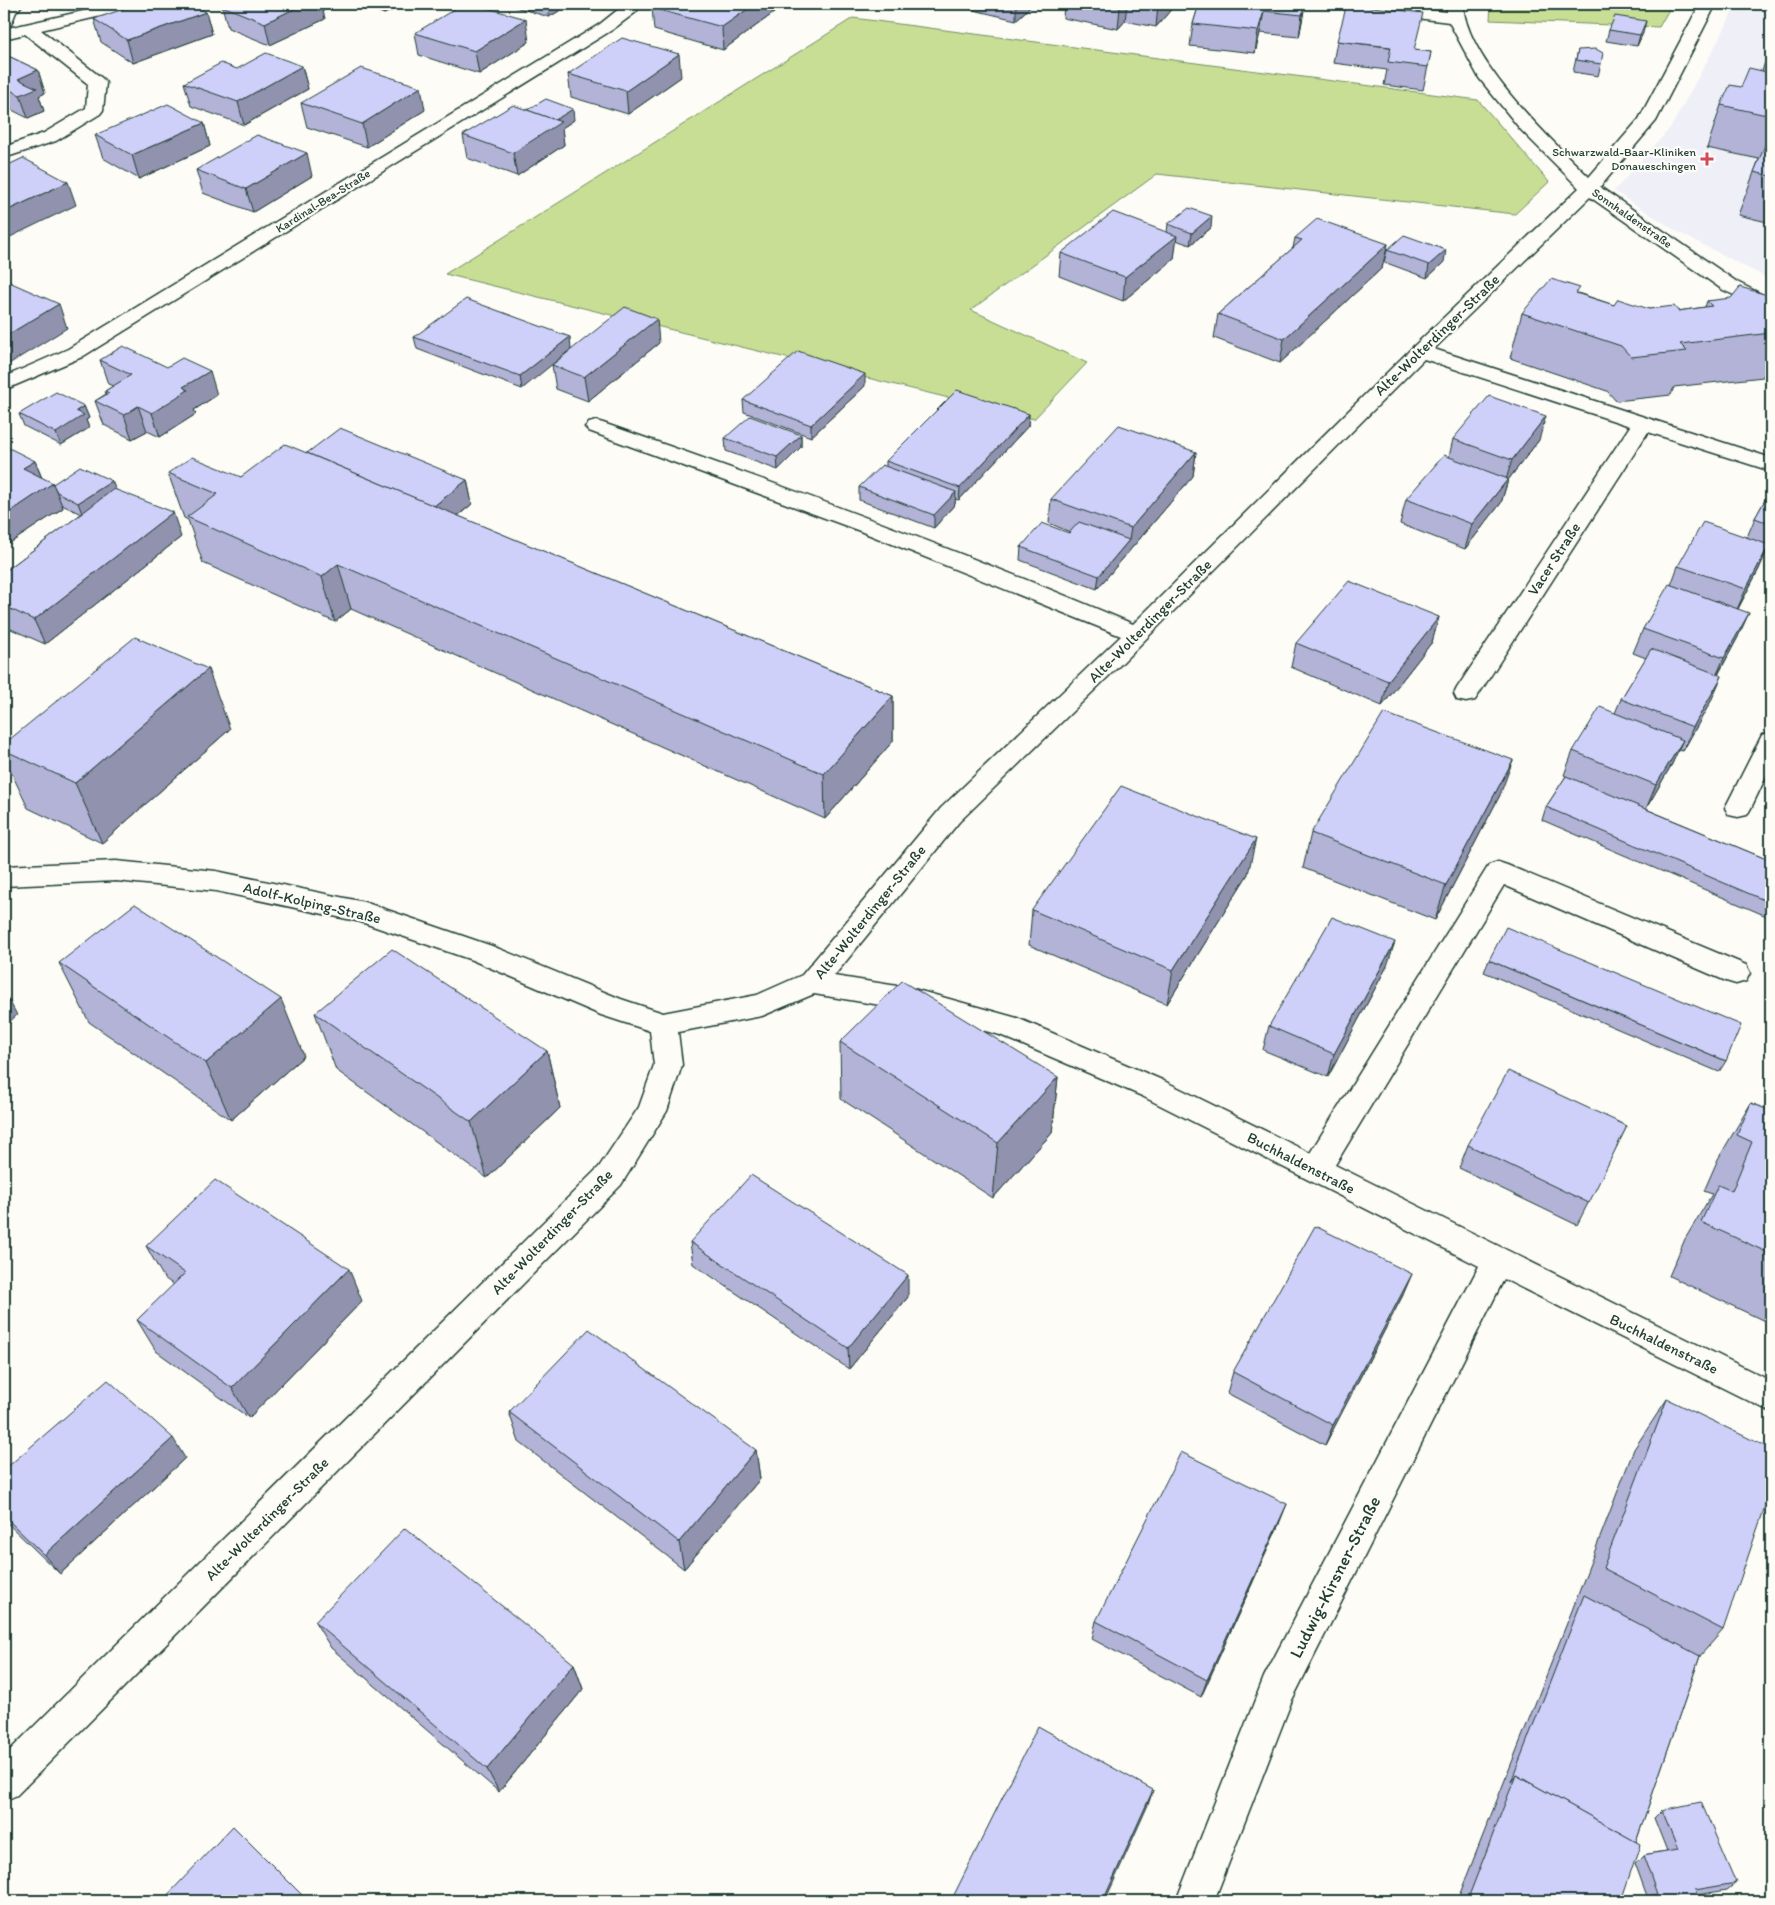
<svg xmlns="http://www.w3.org/2000/svg" width="1775" height="1905" font-family="Itim,sans-serif">
<style>
.built{fill:#efeff8}
.green{fill:#c7de94;stroke:#738e64}
.lines{fill:none;stroke-linecap:round;stroke-linejoin:round}
.minor-casing{stroke:#1f3d34;stroke-width:3}
.minor{fill:#fdfcf7;fill-rule:evenodd}
.wall{fill:#b2b3d6;stroke:#1f3d34}
.shaded-wall{fill:#9192ae;stroke:#1f3d34}
.building{fill:#cfd0f9;stroke:#1f3d34}
.poi-dot{fill:#d1495b;stroke:#fdfcf7;stroke-width:2}
.labels{text-anchor:middle;stroke-width:4.5;stroke-linejoin:round;paint-order:stroke}
.far-poi-label{font-size:12px;fill:#1f3d34;stroke:#fdfcf7;text-anchor:end}
.far-street-label{font-size:12px;fill:#1f3d34;stroke:#fdfcf7}
.street-label{font-size:15px;fill:#1f3d34;stroke:#fdfcf7}
.near-street-label{font-size:18px;fill:#1f3d34;stroke:#fdfcf7}
</style>
<rect width="100%" height="100%" fill="#fdfcf7"/>
<filter id="ink" filterUnits="userSpaceOnUse"><feTurbulence type="fractalNoise" baseFrequency=".02" numOctaves="2"/><feDisplacementMap in="SourceGraphic" scale="10" xChannelSelector="R" yChannelSelector="G"/><feConvolveMatrix kernelMatrix="1 2 1 2 8 2 1 2 1" color-interpolation-filters="sRGB"/></filter>
<g filter="url(#ink)">
<polygon class="built" points="1736,4 1771,4 1771,280 1676,231 1614,191 1671,127 1724,30"/>
<g class="green">
<polygon points="1491,4 1672,4 1659,27 1490,20"/>
<polygon points="853,18 1478,100 1549,182 1515,214 1157,174 971,310 1087,363 1034,419 445,274"/>
</g>
<g class="lines">
<defs>
<g id="minor">
<polygon points="6,4 23,4 16,12 10,27 4,29"/>
<polygon points="114,4 142,4 140,7 41,30 103,79 106,83 103,110 100,114 56,141 4,158 4,147 44,133 86,108 88,84 25,34 4,39 4,29"/>
<polygon points="625,4 641,4 636,12 612,30 82,357 4,390 4,377 68,349 600,24"/>
<path d="M1336 4H1381L1447 12V4H1463C1466 60 1549 138 1589 177L1639 119 1700 4H1716L1656 121 1600 187 1737 282 1771 299V312L1723 290 1590 197 1434 349 1771 458V471L1648 432 1475 700 1466 702 1457 700 1454 694 1457 688 1630 426 1424 359 1116 669 959 822 834 976 910 988 1017 1018 1162 1080 1310 1153 1489 865 1498 862 1507 865 1746 965 1750 973 1746 981 1736 984 1726 981 1504 885 1335 1165 1771 1381V1412L1504 1279 1292 1700 1214 1901H1176L1264 1677 1479 1266 1142 1096 1000 1035 910 1010 814 994 762 1016 678 1032 682 1065 667 1111 621 1185 17 1795 4 1801V1756L599 1167 639 1107 654 1065 650 1031 601 1015 472 960 361 922 216 891 116 881 4 886V866L116 861 216 871 364 902 492 946 621 999 663 1013 757 995 802 975 941 808 1121 636 860 531 589 431 585 427 589 423 596 421 603 423C782 485 959 550 1133 624L1413 347 1579 188 1521 130 1479 78 1449 22 1344 9Z"/>
<polygon points="1771,732 1771,766 1751,808 1747,815 1738,817 1729,815 1725,808 1759,741 1762,735"/>
</g>
</defs>
<use href="#minor" class="minor-casing"/>
<use href="#minor" class="minor"/>
</g>
<g class="wall">
<polygon points="226,4 321,4 325,19 270,45 228,28 222,6"/>
<polygon points="360,4 406,4 384,14"/>
<polygon points="505,4 571,4 549,17"/>
<polygon points="948,4 1029,4 1029,8 1016,20"/>
<polygon points="1064,4 1175,4 1175,5 1156,27 1125,21 1118,29 1063,18"/>
<polygon points="1199,4 1305,4 1299,37 1260,33 1255,53 1190,46 1193,24"/>
<polygon points="652,8 775,12 723,50 654,30"/>
<polygon points="206,12 212,34 133,63 101,42 94,19"/>
<polygon points="1609,30 1643,33 1637,46 1606,41"/>
<polygon points="415,33 529,42 479,74 419,55"/>
<polygon points="1337,41 1431,52 1423,90 1384,85 1387,70 1333,63"/>
<polygon points="1771,45 1771,223 1738,215 1759,159 1707,148 1721,105 1762,71"/>
<polygon points="1578,50 1601,64 1598,76 1573,72"/>
<polygon points="4,54 38,70 45,93 39,96 44,111 28,118 10,109 5,111 10,126 4,129"/>
<polygon points="302,66 308,89 244,125 191,106 184,83"/>
<polygon points="568,74 681,77 628,114 571,97"/>
<polygon points="301,103 425,110 367,147 307,127"/>
<polygon points="527,110 574,120 562,128 564,145 517,176 467,158 463,135"/>
<polygon points="204,123 210,146 139,179 103,158 95,135"/>
<polygon points="196,170 312,176 253,212 203,193"/>
<polygon points="1168,224 1211,228 1190,245 1176,240 1174,259 1123,301 1059,276 1061,253 1167,232"/>
<polygon points="1295,238 1388,244 1382,268 1280,363 1214,338 1218,314 1293,248"/>
<polygon points="1387,250 1444,262 1427,278 1384,262"/>
<polygon points="1578,293 1614,305 1649,309 1678,311 1705,307 1707,301 1771,296 1771,376 1764,374 1763,377 1674,387 1671,395 1616,401 1607,391 1510,358 1522,313"/>
<polygon points="414,337 570,337 522,389 417,349"/>
<polygon points="659,343 588,401 556,389 552,365"/>
<polygon points="100,360 217,395 194,410 196,414 160,437 147,431 132,439 104,425 95,401 106,394 105,391 113,386 108,384"/>
<polygon points="865,386 811,437 744,412 743,400"/>
<polygon points="84,406 89,418 86,420 89,428 61,445 24,426 19,414"/>
<polygon points="1029,414 1028,426 959,500 955,499 955,504 934,528 859,500 859,487 886,467 886,461"/>
<polygon points="801,435 801,447 778,470 726,451 725,438"/>
<polygon points="1453,439 1539,440 1508,480 1501,503 1465,549 1400,524 1406,499 1449,457"/>
<polygon points="4,452 35,461 42,478 53,484 115,489 181,537 45,644 4,626 4,572 81,514 62,505 63,508 10,543 4,540"/>
<polygon points="1196,452 1193,476 1097,589 1020,560 1021,547 1069,533 1070,532 1049,523 1051,499"/>
<polygon points="307,453 467,480 472,504 458,516 893,696 893,741 825,819 351,609 335,622 203,563 188,520 184,518 168,473 241,477"/>
<polygon points="1771,489 1771,552 1767,551 1759,569 1738,609 1738,637 1718,675 1711,701 1683,751 1678,750 1672,764 1646,809 1771,861 1771,918 1542,820 1546,807 1566,776 1564,775 1573,751 1615,713 1621,699 1646,658 1633,653 1643,629 1671,585 1678,566 1747,537 1755,518"/>
<polygon points="1439,617 1432,642 1382,706 1291,667 1296,643"/>
<polygon points="230,729 102,843 28,808 4,757 4,744"/>
<polygon points="1500,795 1435,920 1303,868 1311,833"/>
<polygon points="1248,874 1167,1004 1029,945 1032,910"/>
<polygon points="1489,960 1726,1061 1719,1072 1484,972"/>
<polygon points="59,963 304,1056 231,1120 89,1022"/>
<polygon points="1387,966 1328,1077 1263,1050 1269,1026"/>
<polygon points="315,1013 547,1051 560,1108 487,1178 336,1070"/>
<polygon points="840,1042 1058,1077 1052,1133 993,1198 841,1099"/>
<polygon points="1751,1103 1771,1111 1771,1324 1669,1276 1685,1239 1712,1194 1704,1191 1718,1159"/>
<polygon points="1627,1126 1577,1225 1459,1168 1468,1145"/>
<polygon points="690,1242 908,1297 849,1369 693,1264"/>
<polygon points="146,1246 362,1301 249,1418 156,1351 137,1320 174,1285 164,1278"/>
<polygon points="1403,1295 1325,1445 1227,1393 1233,1372"/>
<polygon points="1667,1399 1723,1630 1700,1656 1636,1842 1621,1901 1457,1901 1571,1613 1634,1449"/>
<polygon points="509,1412 756,1450 760,1479 684,1569 519,1442"/>
<polygon points="185,1458 60,1574 4,1520 4,1470"/>
<polygon points="1279,1524 1201,1697 1092,1639 1096,1621"/>
<polygon points="315,1622 574,1664 583,1689 499,1792 331,1648"/>
<polygon points="1662,1810 1736,1883 1727,1890 1697,1895 1647,1896 1635,1863 1643,1855 1667,1851 1654,1818"/>
</g>
<g class="shaded-wall">
<polygon points="304,4 321,4 325,19 270,45 265,23"/>
<polygon points="381,4 406,4 384,14"/>
<polygon points="548,4 571,4 549,17"/>
<polygon points="755,4 775,4 775,12 723,50 722,27"/>
<polygon points="1016,4 1029,4 1029,8 1016,20"/>
<polygon points="1122,4 1127,4 1125,21 1118,29 1120,7"/>
<polygon points="1160,4 1175,4 1175,5 1156,27 1158,5"/>
<polygon points="1305,4 1303,17 1299,37 1302,15"/>
<polygon points="1264,11 1260,33 1255,53 1258,31"/>
<polygon points="206,12 212,34 133,63 127,40"/>
<polygon points="526,19 529,42 479,74 475,51"/>
<polygon points="1646,21 1643,33 1637,46 1640,35"/>
<polygon points="679,54 681,77 628,114 626,91"/>
<polygon points="302,66 308,89 244,125 238,102"/>
<polygon points="38,70 45,93 39,96 44,111 28,118 20,95 18,79"/>
<polygon points="421,87 425,110 367,147 362,124"/>
<polygon points="4,91 10,109 5,111 10,126 4,129"/>
<polygon points="573,109 574,120 562,128 564,145 517,176 513,153 551,122"/>
<polygon points="204,123 210,146 139,179 132,155"/>
<polygon points="307,153 312,176 253,212 246,189"/>
<polygon points="68,182 76,205 4,240 4,212"/>
<polygon points="1212,216 1211,228 1190,245 1192,233"/>
<polygon points="1177,236 1174,259 1123,301 1125,277"/>
<polygon points="1388,244 1382,268 1280,363 1284,339"/>
<polygon points="1446,250 1444,262 1427,278 1429,265"/>
<polygon points="59,304 67,328 4,367 4,337"/>
<polygon points="657,319 659,343 588,401 584,377"/>
<polygon points="570,337 571,349 522,389 520,376"/>
<polygon points="210,371 217,395 194,410 196,414 160,437 152,413 183,387"/>
<polygon points="865,374 865,386 811,437 811,425"/>
<polygon points="84,406 89,418 86,420 89,428 61,445 56,433 76,411"/>
<polygon points="138,406 147,431 132,439 124,415"/>
<polygon points="1029,414 1028,426 959,500 960,488"/>
<polygon points="1546,416 1539,440 1508,480 1501,503 1465,549 1472,524 1505,483 1512,460"/>
<polygon points="801,435 801,447 778,470 777,457"/>
<polygon points="1196,452 1193,476 1097,589 1099,576 1129,540 1131,528"/>
<polygon points="35,461 45,486 23,468"/>
<polygon points="467,480 472,504 424,543 419,518"/>
<polygon points="112,481 117,493 83,516 78,503"/>
<polygon points="53,483 63,508 10,543 4,529 4,516"/>
<polygon points="956,492 955,504 934,528 934,515"/>
<polygon points="173,512 181,537 45,644 34,620"/>
<polygon points="1769,545 1759,569 1735,614 1746,589"/>
<polygon points="338,564 351,609 335,622 322,577"/>
<polygon points="1749,613 1738,637 1713,683 1724,658"/>
<polygon points="1439,617 1432,642 1382,706 1388,681"/>
<polygon points="208,669 230,729 102,843 75,783"/>
<polygon points="1722,676 1711,701 1683,751 1693,727"/>
<polygon points="893,696 893,741 825,819 824,774"/>
<polygon points="1683,740 1672,764 1646,809 1656,785"/>
<polygon points="1513,760 1500,795 1435,920 1446,885"/>
<polygon points="1256,839 1248,874 1167,1004 1173,970"/>
<polygon points="1395,942 1387,966 1328,1077 1334,1054"/>
<polygon points="4,991 17,1015 4,1027"/>
<polygon points="281,999 304,1056 231,1120 206,1063"/>
<polygon points="547,1051 560,1108 487,1178 471,1122"/>
<polygon points="1058,1077 1052,1133 993,1198 998,1143"/>
<polygon points="349,1269 362,1301 249,1418 232,1388"/>
<polygon points="1412,1274 1403,1295 1325,1445 1333,1425"/>
<polygon points="908,1275 908,1297 849,1369 848,1348"/>
<polygon points="173,1438 185,1458 60,1574 44,1555"/>
<polygon points="756,1450 760,1479 684,1569 679,1542"/>
<polygon points="1287,1504 1279,1524 1201,1697 1207,1680"/>
<polygon points="574,1664 583,1689 499,1792 487,1769"/>
<polygon points="1153,1790 1148,1805 1105,1901 1103,1901"/>
</g>
<g class="building">
<polygon points="138,4 192,4 206,12 127,40 94,19"/>
<polygon points="226,4 304,4 265,23 222,6"/>
<polygon points="463,4 473,4 526,19 475,51 415,33"/>
<polygon points="658,4 755,4 722,27 652,8"/>
<polygon points="1105,4 1122,4 1120,7"/>
<polygon points="1199,4 1305,4 1302,15 1264,11 1258,31 1193,24"/>
<polygon points="1347,4 1423,13 1414,50 1431,52 1428,67 1388,62 1391,47 1337,41"/>
<polygon points="1615,16 1646,21 1640,35 1609,30"/>
<polygon points="622,38 679,54 626,91 568,74"/>
<polygon points="1596,49 1603,53 1601,64 1576,60 1578,50"/>
<polygon points="266,53 302,66 238,102 184,83 221,63 237,69"/>
<polygon points="4,54 38,70 18,79 37,88 20,95 4,87"/>
<polygon points="361,68 421,87 362,124 301,103"/>
<polygon points="1749,68 1771,73 1771,116 1721,105 1730,85 1741,87"/>
<polygon points="546,99 573,109 555,120 527,110"/>
<polygon points="168,104 204,123 132,155 95,135"/>
<polygon points="513,105 561,122 513,153 463,135"/>
<polygon points="1771,131 1771,176 1754,172"/>
<polygon points="257,135 307,153 246,189 196,170"/>
<polygon points="23,158 68,182 4,212 4,167"/>
<polygon points="1189,208 1212,216 1192,233 1168,224"/>
<polygon points="1113,212 1177,236 1125,277 1061,253"/>
<polygon points="1317,219 1388,244 1284,339 1218,314 1302,240 1295,238"/>
<polygon points="1404,235 1446,250 1429,265 1387,250"/>
<polygon points="1551,279 1580,288 1576,293 1614,305 1618,299 1649,309 1674,306 1678,311 1712,306 1707,301 1731,298 1740,287 1771,296 1771,333 1680,344 1687,351 1631,357 1621,346 1522,313"/>
<polygon points="7,281 59,304 4,337 4,283"/>
<polygon points="466,299 570,337 520,376 414,337"/>
<polygon points="625,307 657,319 584,377 552,365"/>
<polygon points="123,346 167,367 182,358 210,371 183,387 188,390 152,413 138,406 124,415 95,401 109,393 105,391 131,375 100,360"/>
<polygon points="798,351 865,374 811,425 743,400"/>
<polygon points="957,390 1029,414 960,488 886,461"/>
<polygon points="56,392 84,406 76,411 84,415 56,433 19,414"/>
<polygon points="1489,396 1546,416 1512,460 1453,439"/>
<polygon points="750,416 801,435 777,457 725,438"/>
<polygon points="1119,425 1196,452 1131,528 1051,499"/>
<polygon points="340,428 467,480 434,506 307,453"/>
<polygon points="285,444 893,696 824,774 338,564 322,577 187,517 218,494 168,473 192,457 241,477"/>
<polygon points="9,448 35,461 23,468 53,483 4,516 4,452"/>
<polygon points="1444,455 1508,479 1472,524 1406,499"/>
<polygon points="882,465 956,492 934,515 859,487"/>
<polygon points="80,466 112,481 78,503 57,492 53,484"/>
<polygon points="114,489 173,512 34,620 4,606 4,572"/>
<polygon points="1771,489 1771,524 1755,518"/>
<polygon points="1079,522 1129,540 1099,576 1021,547 1042,523 1069,533"/>
<polygon points="1703,522 1769,545 1746,589 1678,566"/>
<polygon points="1349,581 1439,617 1388,681 1296,643"/>
<polygon points="1669,584 1749,613 1724,658 1643,629"/>
<polygon points="135,637 208,669 75,783 4,750 4,744"/>
<polygon points="1651,649 1722,676 1693,727 1621,699"/>
<polygon points="1600,707 1683,740 1656,785 1573,751"/>
<polygon points="1384,713 1513,760 1446,885 1311,833"/>
<polygon points="1566,776 1771,861 1771,903 1546,807"/>
<polygon points="1121,786 1256,839 1173,970 1032,910"/>
<polygon points="135,904 281,999 206,1063 59,963"/>
<polygon points="1332,917 1395,942 1334,1054 1269,1026"/>
<polygon points="1506,927 1741,1025 1726,1061 1489,960"/>
<polygon points="392,949 547,1051 471,1122 315,1013"/>
<polygon points="902,981 1058,1077 998,1143 840,1042"/>
<polygon points="1508,1071 1627,1126 1589,1203 1468,1145"/>
<polygon points="1751,1103 1771,1111 1771,1254 1701,1222 1718,1185 1732,1191 1752,1142 1737,1135"/>
<polygon points="751,1175 908,1275 848,1348 690,1242"/>
<polygon points="215,1180 349,1269 232,1388 137,1320 185,1273 146,1246"/>
<polygon points="1315,1226 1412,1274 1333,1425 1233,1372"/>
<polygon points="589,1329 756,1450 679,1542 509,1412"/>
<polygon points="108,1380 173,1438 44,1555 4,1516 4,1470"/>
<polygon points="1667,1399 1771,1449 1771,1489 1723,1630 1603,1568"/>
<polygon points="1181,1452 1287,1504 1207,1680 1096,1621"/>
<polygon points="405,1528 574,1664 487,1769 315,1622"/>
<polygon points="1584,1595 1700,1656 1636,1842 1516,1775 1511,1782"/>
<polygon points="1038,1726 1153,1790 1103,1901 951,1901"/>
<polygon points="1516,1775 1640,1844 1621,1901 1467,1901"/>
<polygon points="1701,1802 1736,1883 1695,1890 1699,1901 1623,1901 1657,1894 1643,1855 1678,1849 1662,1810"/>
<polygon points="233,1826 308,1901 162,1901"/>
</g>
</g>
<path class="poi-dot" d="M1704.5 151.5h5v5h5v5h-5v5h-5v-5h-5v-5h5z"/>
<g class="labels">
<g class="far-poi-label">
<text x="1696" y="156">Schwarzwald-Baar-Kliniken<tspan x="1696" dy="14">Donaueschingen</tspan></text>
</g>
<g class="far-street-label">
<text transform="translate(323 201) rotate(-32)" y="4">Kardinal-Bea-Straße</text>
<text transform="translate(1632 218) rotate(35)" y="4">Sonnhaldenstraße</text>
</g>
<g class="street-label">
<text transform="translate(1437 335) rotate(-44)" y="5">Alte-Wolterdinger-Straße</text>
<text transform="translate(1554 559) rotate(-57)" y="5">Vacer Straße</text>
<text transform="translate(1150 621) rotate(-45)" y="5">Alte-Wolterdinger-Straße</text>
<text transform="translate(312 903) rotate(13)" y="5">Adolf-Kolping-Straße</text>
<text transform="translate(870 912) rotate(-51)" y="5">Alte-Wolterdinger-Straße</text>
<text transform="translate(1301 1163) rotate(27)" y="5">Buchhaldenstraße</text>
<text transform="translate(552 1232) rotate(-46)" y="5">Alte-Wolterdinger-Straße</text>
<text transform="translate(1664 1344) rotate(26)" y="5">Buchhaldenstraße</text>
<text transform="translate(267 1519) rotate(-45)" y="5">Alte-Wolterdinger-Straße</text>
</g>
<g class="near-street-label">
<text transform="translate(1335 1577) rotate(-63)" y="6">Ludwig-Kirsner-Straße</text>
</g>
</g>
<rect width="1775" height="1905" fill="none" stroke="#fdfcf7" stroke-width="20"/>
<rect x="10" y="10" width="1755" height="1885" fill="none" stroke="#1f3d34" stroke-width="2" filter="url(#ink)"/>
</svg>
